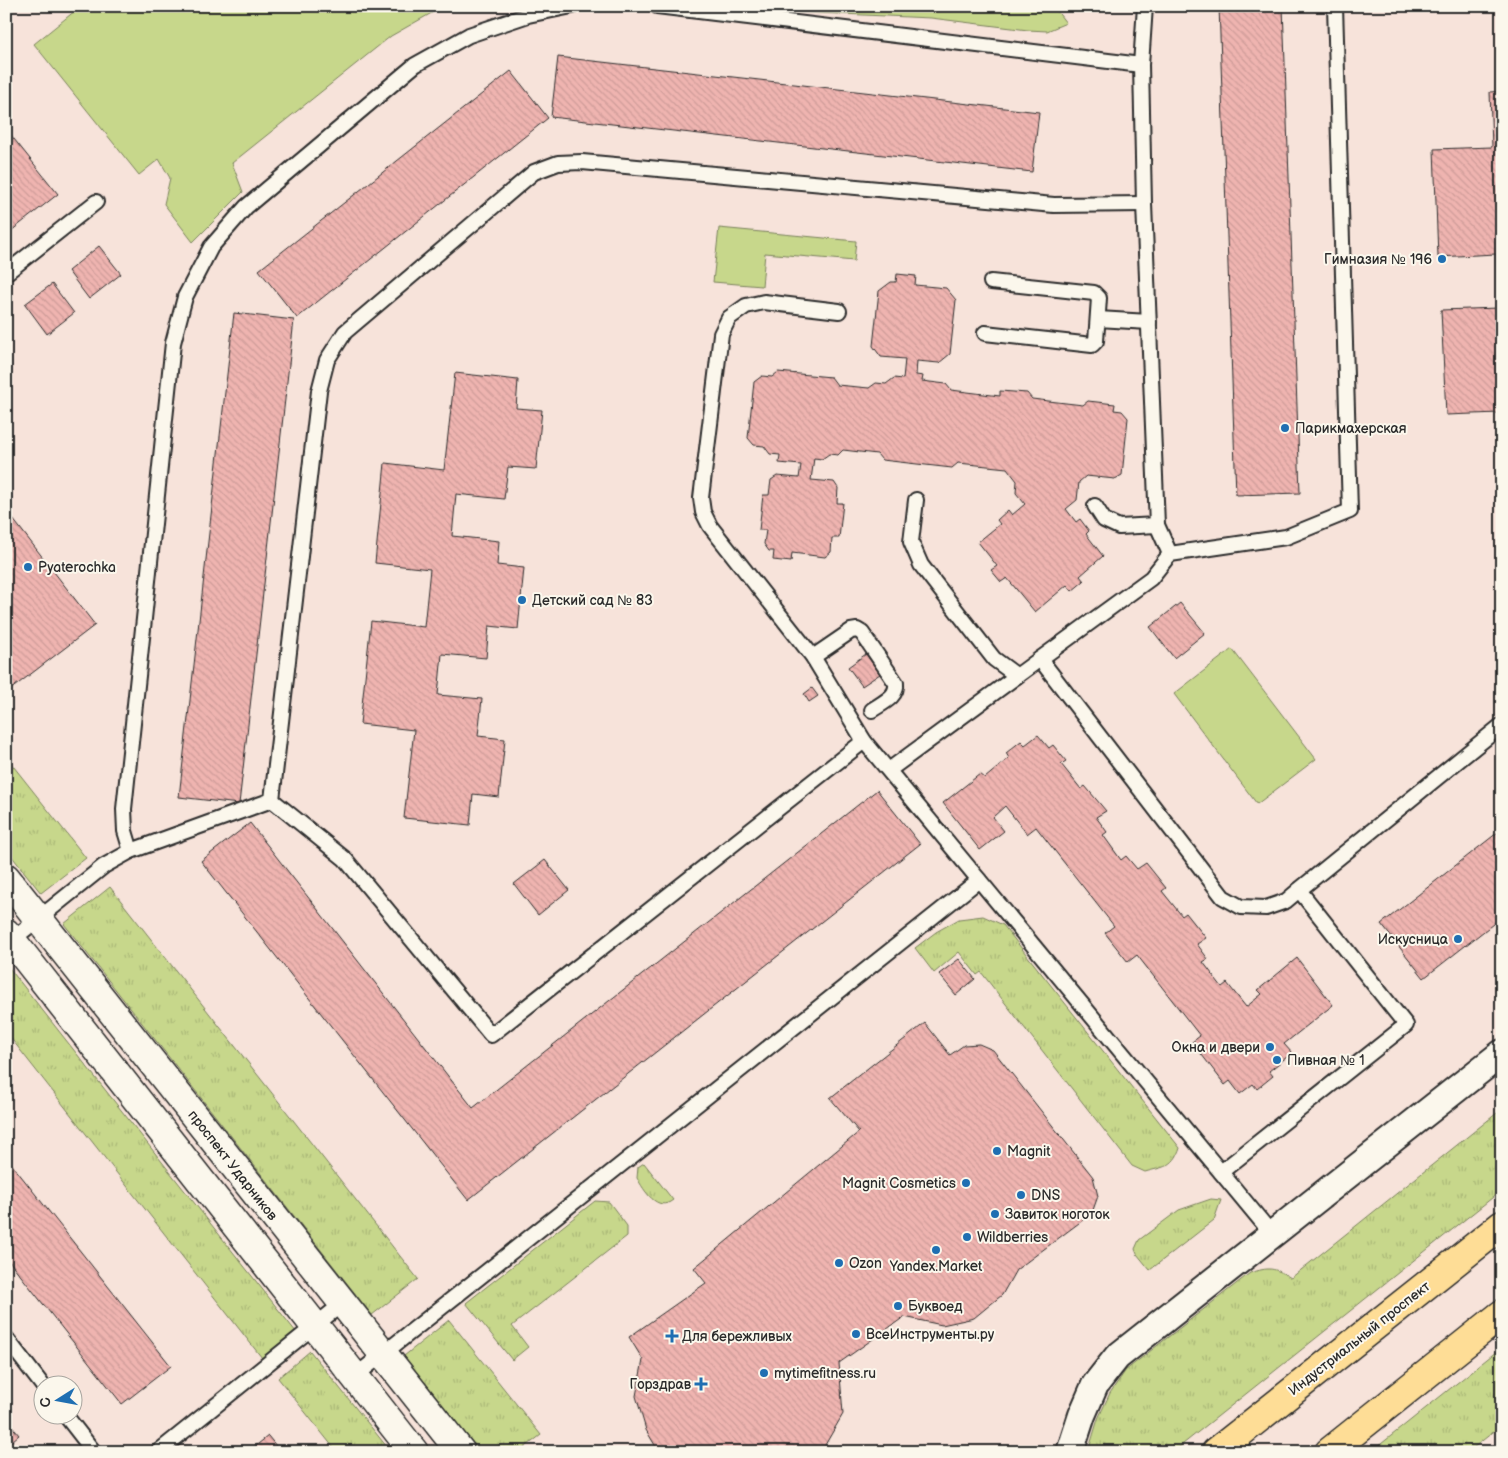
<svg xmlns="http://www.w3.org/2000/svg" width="1508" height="1458" font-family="'Balsamiq Sans',sans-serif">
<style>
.grass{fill:url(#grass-tufts);stroke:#79815b}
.green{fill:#c7d78b;stroke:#79815b}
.building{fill:url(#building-back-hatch);stroke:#2b2b2b}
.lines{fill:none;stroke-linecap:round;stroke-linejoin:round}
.service-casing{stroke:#2b2b2b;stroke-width:18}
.minor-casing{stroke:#2b2b2b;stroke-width:30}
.tertiary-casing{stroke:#2b2b2b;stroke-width:31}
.primary-casing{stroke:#2b2b2b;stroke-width:31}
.service{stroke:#fbf7ec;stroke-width:14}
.minor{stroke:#fbf7ec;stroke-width:26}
.tertiary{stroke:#fbf7ec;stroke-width:28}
.primary{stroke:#fedd96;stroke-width:28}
.poi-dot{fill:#1f6fb2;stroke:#fbf7ec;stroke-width:2}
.labels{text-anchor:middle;stroke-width:4;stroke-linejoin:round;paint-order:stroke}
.poi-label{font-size:14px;fill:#2b2b2b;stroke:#fbf7ec;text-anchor:start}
.street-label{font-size:14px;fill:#2b2b2b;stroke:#fbf7ec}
</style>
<defs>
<pattern id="grass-tufts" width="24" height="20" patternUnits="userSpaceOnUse" patternTransform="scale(1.25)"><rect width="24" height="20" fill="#c7d78b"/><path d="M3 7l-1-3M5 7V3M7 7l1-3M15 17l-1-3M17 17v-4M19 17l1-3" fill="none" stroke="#abb978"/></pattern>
<pattern id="building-back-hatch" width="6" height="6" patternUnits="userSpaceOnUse" patternTransform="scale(1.25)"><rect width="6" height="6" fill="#efb4b0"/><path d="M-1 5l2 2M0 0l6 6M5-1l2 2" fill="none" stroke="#cd9b98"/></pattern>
</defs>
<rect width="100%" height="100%" fill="#f7e3da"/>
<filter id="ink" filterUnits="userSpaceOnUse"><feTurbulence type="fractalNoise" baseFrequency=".02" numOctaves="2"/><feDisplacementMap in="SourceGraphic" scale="10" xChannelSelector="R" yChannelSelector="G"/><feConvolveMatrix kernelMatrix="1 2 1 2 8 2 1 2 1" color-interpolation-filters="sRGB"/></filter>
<g filter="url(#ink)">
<g class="grass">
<polygon points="6,757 86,858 41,893 6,849"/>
<polygon points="110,887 418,1279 372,1315 64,924"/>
<path d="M983 916 1003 925 1180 1148C1174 1168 1162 1167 1145 1172L1132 1166 981 972 977 975 959 952 934 973 915 948 936 932 959 919Z"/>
<polygon points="6,964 296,1332 262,1358 6,1032"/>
<path d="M1502 1109V1190L1173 1452H1088L1098 1419 1110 1393 1126 1370 1250 1273C1269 1267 1274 1267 1291 1278Z"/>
<path d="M644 1163 673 1200C657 1213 644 1190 637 1178L638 1167Z"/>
<polygon points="1211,1199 1221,1200 1214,1220 1150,1270 1137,1254 1135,1249 1139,1240 1179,1210"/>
<polygon points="595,1201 609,1202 627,1226 627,1236 512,1326 528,1347 512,1360 466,1303"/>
<polygon points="449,1320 541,1435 519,1452 480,1452 404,1356"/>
<polygon points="1502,1347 1502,1425 1468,1452 1371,1452"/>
<polygon points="310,1351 391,1452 337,1452 278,1378"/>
</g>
<g class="green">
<polygon points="81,6 444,6 391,36 232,163 243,192 193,242 164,204 170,178 159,159 139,175 34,44"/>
<polygon points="773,6 1053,6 1066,23 1047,31 1028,30 931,18 773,11"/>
<polygon points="719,228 856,241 854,261 765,253 762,286 713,282"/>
<polygon points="1232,649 1316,759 1257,804 1174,694"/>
</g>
<g class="building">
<polygon points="1219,6 1283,6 1300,493 1236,495"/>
<polygon points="558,57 1039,112 1032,172 551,117"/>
<polygon points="511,71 548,118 297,318 259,270"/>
<polygon points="1502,91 1502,447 1500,413 1446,415 1441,310 1498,308 1496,254 1438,257 1434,149 1492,147 1490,92"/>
<polygon points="6,129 58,194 6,235"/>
<polygon points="99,246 121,274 89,299 68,271"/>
<polygon points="897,274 916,276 915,285 946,288 956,300 950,354 939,363 917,361 916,375 923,376 922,381 946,384 951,390 1000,396 1000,391 1027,393 1032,399 1057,402 1083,405 1088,401 1115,404 1114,410 1122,411 1128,418 1122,475 1115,479 1086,476 1079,482 1077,500 1066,509 1076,522 1080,519 1089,531 1086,534 1103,556 1080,576 1084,581 1072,591 1067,585 1035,612 1007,578 1001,582 991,570 997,566 978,542 1000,524 997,520 1008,510 1012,515 1025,504 1016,493 1017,481 1007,468 958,463 952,468 882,460 877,454 843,450 838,455 829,454 822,459 814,458 811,480 834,482 838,488 837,503 843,503 839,538 832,538 831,552 825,557 792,553 791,562 773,560 774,551 769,551 764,544 766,530 759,530 763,495 769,495 771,480 777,476 799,478 801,465 779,463 780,455 770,454 764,446 754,445 748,438 754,382 762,376 772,377 778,372 831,377 837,385 869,388 876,383 886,384 894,378 903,379 905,359 881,357 873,346 879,291 891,282 896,282"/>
<polygon points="52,284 74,313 47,334 25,304"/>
<polygon points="234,313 294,320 239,804 179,797"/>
<polygon points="455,373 518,380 516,408 542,410 536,469 508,467 504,499 456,494 452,536 499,541 497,565 524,568 518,629 489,626 486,658 442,654 438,695 482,699 478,736 505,739 499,797 473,794 470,825 404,818 414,730 360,724 371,621 424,627 430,569 375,563 385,463 444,470"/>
<polygon points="6,510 95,625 6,693"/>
<polygon points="1180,603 1205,633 1174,658 1150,627"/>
<polygon points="866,654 880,674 862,686 848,667"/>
<polygon points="812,688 818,696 809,702 804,694"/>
<polygon points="1038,735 1049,748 1053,745 1066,761 1061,764 1081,789 1085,786 1106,811 1096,817 1107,832 1103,835 1121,860 1126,856 1137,869 1146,863 1166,888 1162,891 1182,916 1186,913 1206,938 1197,944 1208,959 1203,962 1222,987 1227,983 1246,1007 1262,994 1258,990 1297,958 1333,1005 1284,1044 1292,1053 1269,1071 1273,1076 1257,1089 1253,1084 1240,1094 1230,1081 1225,1085 1192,1042 1200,1036 1137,955 1128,962 1105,933 1114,926 1036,827 1027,834 1005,806 993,817 1004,831 980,850 943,803 980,774 985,778 1009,758 1006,753 1021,741 1025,745"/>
<polygon points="877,790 920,844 468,1200 201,861 250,823 473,1108"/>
<polygon points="1502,829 1502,917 1424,978 1381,924"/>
<polygon points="545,860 569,890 538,915 514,884"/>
<polygon points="959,959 975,979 956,995 939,974"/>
<polygon points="925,1023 950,1055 964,1045 979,1044 993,1050 1093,1177 1098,1196 1093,1210 1083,1220 1016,1270 1002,1295 974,1318 942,1325 904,1317 839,1363 843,1414 821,1452 659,1452 646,1430 636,1396 643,1360 629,1337 706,1283 694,1268 859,1132 830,1098"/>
<polygon points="6,1157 171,1366 122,1404 6,1257"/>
<polygon points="6,1419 19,1435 6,1446"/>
<polygon points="268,1436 281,1452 248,1452"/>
</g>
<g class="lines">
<defs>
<g id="service">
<polyline points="657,6 1141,65 1145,6"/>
<polyline points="1141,65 1144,204 1157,525 1170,554 1151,578 1040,659 1223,897 1241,907 1266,908 1286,901 1299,890"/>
<polyline points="6,273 96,202"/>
<polyline points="839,311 764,302 746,306 729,318 721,334 701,498 703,512 710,526 813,657 864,741 1272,1234"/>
<polyline points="1098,319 1149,322"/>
<polyline points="985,333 1092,345 1096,341 1099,298 1094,293 991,282"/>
<polyline points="916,500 911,542 921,565 994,659 1017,676"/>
<polyline points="1095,506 1104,520 1119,527 1157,525"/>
<polyline points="1170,554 1286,537 1350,511 1335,6"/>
<path d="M813 657 851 631 857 630 862 633 896 683C898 697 882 703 872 710"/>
<polyline points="889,770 1040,659"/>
<polyline points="272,800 319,391 327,360 345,332 534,172 558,163 582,162 1054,205 1144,204"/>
<polyline points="131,851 272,800 345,859 491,1035 864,741"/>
<polyline points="12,940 104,866 131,851 125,831 124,809 173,343 185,297 211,247 246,207 415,65 469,35 528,15 572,6"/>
<polyline points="1221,1172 1406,1025 1299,890 1502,725"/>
<polyline points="6,1338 43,1386"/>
<polyline points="354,1377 979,880"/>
<polyline points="66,1416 94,1452"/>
<polyline points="158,1452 343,1303"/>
</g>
<polyline id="minor" points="1070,1452 1082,1415 1095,1385 1117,1357 1502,1053"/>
<g id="tertiary">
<polyline points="6,878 461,1452"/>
<polyline points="6,933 414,1452"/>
</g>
<g id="primary">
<polyline points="1216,1452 1502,1225"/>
<polyline points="1329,1452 1502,1314"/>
</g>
</defs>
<use href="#service" class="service-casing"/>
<use href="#minor" class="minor-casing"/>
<use href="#tertiary" class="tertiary-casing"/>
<use href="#primary" class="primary-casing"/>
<use href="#service" class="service"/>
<use href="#minor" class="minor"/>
<use href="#tertiary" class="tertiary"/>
<use href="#primary" class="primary"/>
</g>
</g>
<g class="poi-dot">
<circle cx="1442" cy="259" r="5"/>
<circle cx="1285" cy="428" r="5"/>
<circle cx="28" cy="567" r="5"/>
<circle cx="522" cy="600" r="5"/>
<circle cx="1458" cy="939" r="5"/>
<circle cx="1270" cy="1047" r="5"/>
<circle cx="1277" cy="1060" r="5"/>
<circle cx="997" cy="1151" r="5"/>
<circle cx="966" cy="1183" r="5"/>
<circle cx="1021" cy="1195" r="5"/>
<circle cx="995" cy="1214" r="5"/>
<circle cx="967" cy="1237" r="5"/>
<circle cx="936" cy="1250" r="5"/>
<circle cx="839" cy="1263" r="5"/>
<circle cx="898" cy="1306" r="5"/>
<circle cx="856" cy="1334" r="5"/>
<path d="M669.5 1328.5h5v5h5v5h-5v5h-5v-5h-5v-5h5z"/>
<circle cx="764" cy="1373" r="5"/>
<path d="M698.5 1376.5h5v5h5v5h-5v5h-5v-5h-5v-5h5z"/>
</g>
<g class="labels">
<g class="poi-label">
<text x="1432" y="264" text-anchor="end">Гимназия № 196</text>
<text x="1295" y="433">Парикмахерская</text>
<text x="38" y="572">Pyaterochka</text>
<text x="532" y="605">Детский сад № 83</text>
<text x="1448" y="944" text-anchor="end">Искусница</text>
<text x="1260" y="1052" text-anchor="end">Окна и двери</text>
<text x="1287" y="1065">Пивная № 1</text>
<text x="1007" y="1156">Magnit</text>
<text x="956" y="1188" text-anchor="end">Magnit Cosmetics</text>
<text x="1031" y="1200">DNS</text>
<text x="1005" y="1219">Завиток ноготок</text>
<text x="977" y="1242">Wildberries</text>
<text x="849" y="1268">Ozon</text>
<text x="936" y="1271" text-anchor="middle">Yandex.Market</text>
<text x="908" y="1311">Буквоед</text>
<text x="866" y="1339">ВсеИнструменты.ру</text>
<text x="682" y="1341">Для бережливых</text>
<text x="774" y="1378">mytimefitness.ru</text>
<text x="691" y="1389" text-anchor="end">Горздрав</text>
</g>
<g class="street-label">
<text transform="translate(233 1165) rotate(52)" y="5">проспект Ударников</text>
<text transform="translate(1359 1338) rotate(-38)" y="5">Индустриальный проспект</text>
</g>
</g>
<rect width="1508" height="1458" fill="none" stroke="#fbf7ec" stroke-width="25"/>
<rect x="12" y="12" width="1483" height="1433" fill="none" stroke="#2b2b2b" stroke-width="2" filter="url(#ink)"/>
<g transform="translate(58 1400) rotate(259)"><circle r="24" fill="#fbf7ec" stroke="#a8a59f"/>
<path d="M0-4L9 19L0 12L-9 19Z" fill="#1f6fb2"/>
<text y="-8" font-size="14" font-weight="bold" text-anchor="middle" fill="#2b2b2b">С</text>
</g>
</svg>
